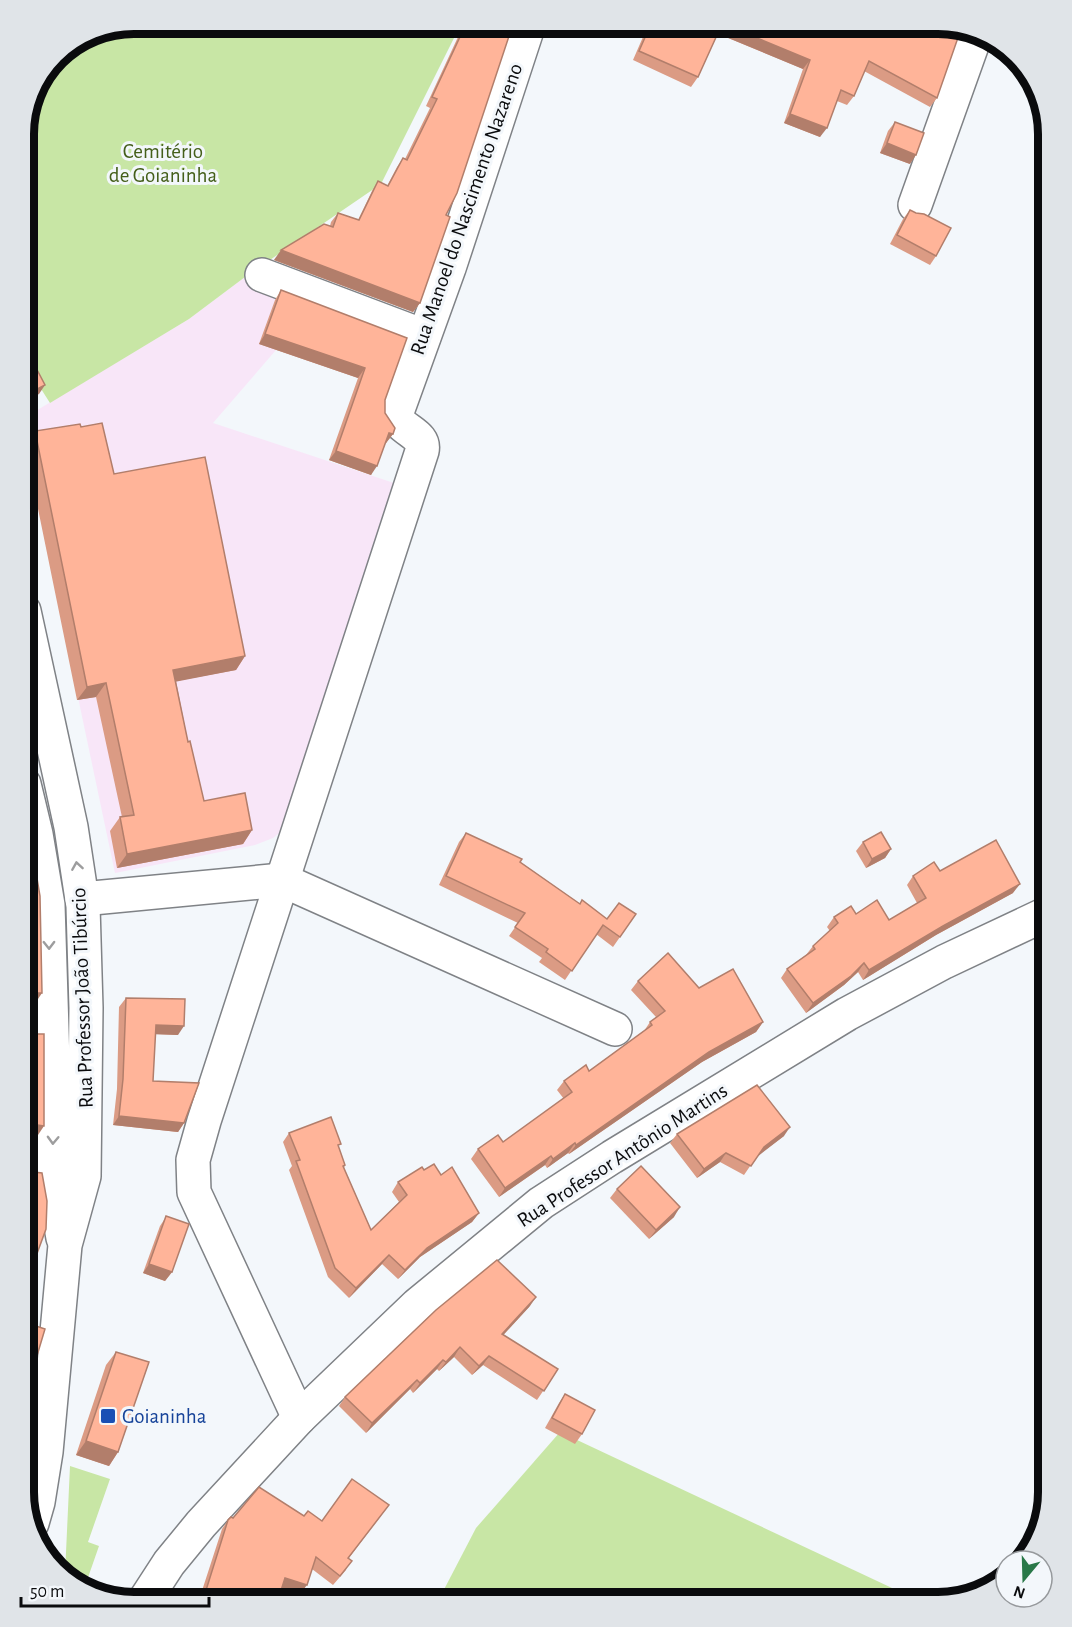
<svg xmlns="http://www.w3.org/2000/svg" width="1072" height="1627" font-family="'Alegreya Sans',sans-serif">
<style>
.industrial{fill:#f8e6f8}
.green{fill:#c8e6a5}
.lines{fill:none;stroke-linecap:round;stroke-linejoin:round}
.minor-casing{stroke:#7f8286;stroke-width:36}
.minor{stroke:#fff;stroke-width:33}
.wall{fill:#db9b84}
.shaded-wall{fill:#b27e6b}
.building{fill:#ffb499;stroke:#b27e6b;stroke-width:1.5}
.oneway{stroke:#9d9d9e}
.transit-dot{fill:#1a4fb4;stroke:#f3f7fb;stroke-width:2}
.labels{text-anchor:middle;stroke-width:6;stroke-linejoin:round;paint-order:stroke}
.park-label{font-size:21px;fill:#445f1a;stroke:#f3f7fb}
.street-label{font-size:21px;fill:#0a0b0d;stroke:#f3f7fb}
.transit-label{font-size:21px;fill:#164399;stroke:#f3f7fb;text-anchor:start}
.rim{fill:none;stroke:#0a0b0d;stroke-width:8}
</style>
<rect width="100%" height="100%" fill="#f3f7fb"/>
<polygon class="industrial" points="245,277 279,289 259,344 276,350 213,423 406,487 284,829 273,838 255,845 115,873 24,441 24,418 189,319"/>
<g class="green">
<polygon points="135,24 461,24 381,184 245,277 189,319 50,403 24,362 24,128 57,56 93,32"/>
<polygon points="560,1432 924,1603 437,1603 476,1528"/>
<polygon points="70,1466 110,1479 88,1542 99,1546 84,1589 79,1588 65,1574"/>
</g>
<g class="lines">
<defs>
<g id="minor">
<polyline points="915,205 976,34"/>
<polyline points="262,275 424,336"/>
<polyline points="24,611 71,827 83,906 86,1008 84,1176 65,1245 46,1452 38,1502 32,1523"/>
<polyline points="24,784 36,834 48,905 54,1093 52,1175 63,1238"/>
<polyline points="82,899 282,880 615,1029"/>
<path d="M299 1418 194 1192 193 1160 204 1121 422 451C426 433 400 431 396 415L449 268 529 24"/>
<polyline points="143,1603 169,1563 201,1524 299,1418 417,1305 541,1203 612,1157 847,1014 944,962 1048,913"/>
</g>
</defs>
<use href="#minor" class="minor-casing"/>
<use href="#minor" class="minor"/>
</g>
<g class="wall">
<polygon points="464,24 513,24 446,215 420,303 413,312 274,260 330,226 331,222 338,213 358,220 372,191 378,181 387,186 397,167 403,158 405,159 430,108 426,106"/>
<polygon points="638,24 722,24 698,77 691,87 633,60 646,30 637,26"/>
<polygon points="725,24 803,24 825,33 829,24 944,24 937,98 930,107 864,71 854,96 847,105 837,101 820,137 784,123 803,69 721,35"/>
<polygon points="895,122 910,164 880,153 888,131"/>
<polygon points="910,210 936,256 930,265 890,244 903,219"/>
<polygon points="281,290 407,338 385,400 385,413 393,434 386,443 385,443 371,475 329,460 358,378 259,344 275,300"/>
<polygon points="81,427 245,656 236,670 176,681 188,742 204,801 252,830 243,844 117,868 110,831 120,817 122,817 96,697 77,700 25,445 35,431"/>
<polygon points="466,833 520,862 580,904 607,919 636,914 613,947 596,934 565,980 539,962 542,958 509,936 518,923 439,885 459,842"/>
<polygon points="863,842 891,849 885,858 866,868 856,851"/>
<polygon points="940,871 1013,893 936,935 863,980 858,972 844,985 806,1013 781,978 787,969 806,955 813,946 830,931 827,927 834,917 889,920 917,903 907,885 913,876"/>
<polygon points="638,981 699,988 763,1022 756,1032 702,1062 569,1154 568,1153 547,1168 545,1165 499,1197 471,1159 478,1149 503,1142 564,1099 557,1090 564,1081 589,1071 644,1031 650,1022 656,1017 631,990"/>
<polygon points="126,998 178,1035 155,1034 153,1081 184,1123 178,1132 113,1125 117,1089 119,1007"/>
<polygon points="289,1133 339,1148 345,1165 344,1168 371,1230 399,1202 392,1192 398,1182 424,1170 441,1175 479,1213 472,1222 420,1257 398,1279 382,1264 349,1298 328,1277 289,1170 292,1166 283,1142"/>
<polygon points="677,1134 784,1136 757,1156 744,1175 720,1162 697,1178 670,1143"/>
<polygon points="617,1189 674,1217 649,1239 610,1198"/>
<polygon points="166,1217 172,1272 165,1281 143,1273 160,1226"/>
<polygon points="530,1306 503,1335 558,1369 537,1400 483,1365 472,1375 454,1357 439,1371 437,1369 413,1393 410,1389 366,1433 339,1406 345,1397"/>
<polygon points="116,1352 118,1452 109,1466 76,1455 106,1365"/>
<polygon points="565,1394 582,1434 575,1444 545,1428 559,1403"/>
<polygon points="389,1505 349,1558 346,1570 333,1585 312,1569 300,1594 282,1588 277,1603 198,1603 222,1529 228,1520 233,1518 304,1516 322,1521"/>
</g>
<g class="shaded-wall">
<polygon points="728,26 810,60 803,69 721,35"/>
<polygon points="790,114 827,128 820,137 784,123"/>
<polygon points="887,143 916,155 910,164 880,153"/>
<polygon points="281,250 420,303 413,312 274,260"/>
<polygon points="265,334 365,368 358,378 259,344"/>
<polygon points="45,385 39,394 24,402 24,396"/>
<polygon points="389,433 393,434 386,443 382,442"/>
<polygon points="336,451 377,466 371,475 329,460"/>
<polygon points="245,656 236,670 164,684 173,670"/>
<polygon points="106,683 96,697 77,700 87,687"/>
<polygon points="252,830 243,844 117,868 127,854"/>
<polygon points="891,849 885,858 866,868 872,859"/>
<polygon points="1020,884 1013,893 936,935 863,980 869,970 943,926"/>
<polygon points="864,963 858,972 844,985 806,1013 813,1003"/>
<polygon points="36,993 42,993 32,1008"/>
<polygon points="763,1022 756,1032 702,1062 569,1154 576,1145 709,1052"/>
<polygon points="156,1025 184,1026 178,1035 149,1034"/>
<polygon points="119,1116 184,1123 178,1132 113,1125"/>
<polygon points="24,1123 44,1126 34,1141 24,1139"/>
<polygon points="790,1127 784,1136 757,1157 764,1147"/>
<polygon points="575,1143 568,1153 547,1168 553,1159"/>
<polygon points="726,1153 720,1162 697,1178 704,1169"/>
<polygon points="551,1156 545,1165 499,1197 505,1188"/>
<polygon points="680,1207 674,1217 649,1239 656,1230"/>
<polygon points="479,1213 472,1222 420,1257 398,1279 405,1270 427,1248"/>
<polygon points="389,1255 382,1264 349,1298 356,1288"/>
<polygon points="149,1264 172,1272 165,1281 143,1273"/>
<polygon points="536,1297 530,1306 496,1343 502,1334"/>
<polygon points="460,1347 454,1357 439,1371 446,1362"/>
<polygon points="24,1355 36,1359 28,1370 24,1369"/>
<polygon points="489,1356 483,1365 472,1375 479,1366"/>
<polygon points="443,1360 437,1369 413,1393 420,1383"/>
<polygon points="417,1380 410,1389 366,1433 372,1423"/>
<polygon points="86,1441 118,1452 109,1466 76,1455"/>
<polygon points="285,1578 307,1585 300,1594 279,1587"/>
</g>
<g class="building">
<polygon points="466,24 513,24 457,193 446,215 450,217 420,303 281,250 324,224 333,227 338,213 359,220 378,181 388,186 403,158 407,160 437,99 432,97"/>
<polygon points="651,24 722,24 698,77 639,51"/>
<polygon points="728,24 803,24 826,34 831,24 944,24 961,29 937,98 869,61 854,96 841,90 827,128 790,114 810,60 728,26"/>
<polygon points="895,122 924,133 916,155 887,143"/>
<polygon points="910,210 916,213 924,214 951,228 936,256 897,235"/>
<polygon points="281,290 407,338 385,400 385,413 395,428 393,434 389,433 377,466 336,451 365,368 265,334"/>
<polygon points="24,345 45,385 24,396"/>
<polygon points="102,423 114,474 205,457 245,656 173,670 188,742 190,741 204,801 245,793 252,830 127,854 120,817 134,815 106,683 87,687 35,431 80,424 81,427"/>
<polygon points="24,825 28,825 40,896 42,993 36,993 34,1034 44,1034 44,1126 24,1123"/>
<polygon points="881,832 891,849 872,859 863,842"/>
<polygon points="466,833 522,859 520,862 580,904 582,900 607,919 619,903 636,914 620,937 603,925 572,971 546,952 548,949 515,927 525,913 446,876"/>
<polygon points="996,840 1020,884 943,926 869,970 864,963 851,976 813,1003 787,969 815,949 813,946 838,923 834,917 851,906 856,914 877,900 889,920 926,898 913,876 934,862 940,871"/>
<polygon points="668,953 699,988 733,969 763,1022 709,1052 576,1145 575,1143 553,1159 551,1156 505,1188 478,1149 498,1135 503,1142 572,1092 564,1081 586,1065 589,1071 652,1025 650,1022 665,1011 638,981"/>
<polygon points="126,998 185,999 184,1026 156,1025 153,1081 199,1083 184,1123 119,1116 123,1079"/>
<polygon points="757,1085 790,1127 764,1147 751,1166 726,1153 704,1169 677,1134"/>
<polygon points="331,1117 341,1144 338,1145 345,1165 343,1166 371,1230 407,1195 398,1182 422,1167 424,1170 434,1164 441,1175 452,1167 479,1213 427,1248 405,1270 389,1255 356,1288 335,1268 296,1161 300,1160 289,1133"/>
<polygon points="641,1166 680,1207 656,1230 617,1189"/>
<polygon points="24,1171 42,1173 47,1201 46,1229 24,1289"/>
<polygon points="166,1216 189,1224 172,1272 149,1264"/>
<polygon points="497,1260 536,1297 502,1334 558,1369 544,1391 489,1356 479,1366 460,1347 446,1362 443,1360 420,1383 417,1380 372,1423 345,1397 436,1310"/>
<polygon points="24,1322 45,1329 36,1359 24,1355"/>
<polygon points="116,1352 149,1362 118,1452 86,1441"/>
<polygon points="565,1394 595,1410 582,1434 552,1418"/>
<polygon points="24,1406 31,1409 24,1428"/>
<polygon points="352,1479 389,1505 348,1558 352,1561 340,1576 316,1557 307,1585 285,1578 277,1603 202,1603 228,1520 231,1517 233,1518 259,1487 304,1516 308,1511 322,1521"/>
</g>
<defs><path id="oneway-chevron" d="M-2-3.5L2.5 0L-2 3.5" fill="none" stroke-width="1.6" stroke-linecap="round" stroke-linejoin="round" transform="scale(1.5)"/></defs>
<g class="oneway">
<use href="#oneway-chevron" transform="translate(77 866) rotate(-99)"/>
<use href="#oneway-chevron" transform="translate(49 945) rotate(89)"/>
<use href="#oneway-chevron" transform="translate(53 1140) rotate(92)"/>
</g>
<rect class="transit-dot" x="100" y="1408" width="16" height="16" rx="3"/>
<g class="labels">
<g class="park-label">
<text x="163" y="158">Cemitério<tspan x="163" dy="24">de Goianinha</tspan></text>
</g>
<g class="street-label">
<text transform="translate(466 209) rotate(-71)" y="7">Rua Manoel do Nascimento Nazareno</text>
<text transform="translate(82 998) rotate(-92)" y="7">Rua Professor João Tibúrcio</text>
<text transform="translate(622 1155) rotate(-33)" y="7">Rua Professor Antônio Martins</text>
</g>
<g class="transit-label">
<text x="122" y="1423">Goianinha</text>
</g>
</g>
<path d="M0 0H1072V1627H0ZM134 34H938A100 100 0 0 1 1038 134V1492A100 100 0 0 1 938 1592H134A100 100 0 0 1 34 1492V134A100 100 0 0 1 134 34Z" fill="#e0e4e8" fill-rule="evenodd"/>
<path class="rim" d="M134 34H938A100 100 0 0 1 1038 134V1492A100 100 0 0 1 938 1592H134A100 100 0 0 1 34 1492V134A100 100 0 0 1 134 34Z"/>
<g transform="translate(1024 1579) rotate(199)"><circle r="28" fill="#f3f7fb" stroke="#96999c" stroke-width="1.5"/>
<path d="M0-4.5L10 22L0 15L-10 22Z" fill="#297848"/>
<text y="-9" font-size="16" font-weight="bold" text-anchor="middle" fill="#0a0b0d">N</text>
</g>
<path d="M21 1597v9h188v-9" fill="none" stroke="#0a0b0d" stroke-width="3"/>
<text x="30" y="1597" font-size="18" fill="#0a0b0d" stroke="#f3f7fb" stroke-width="4.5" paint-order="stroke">50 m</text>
</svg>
